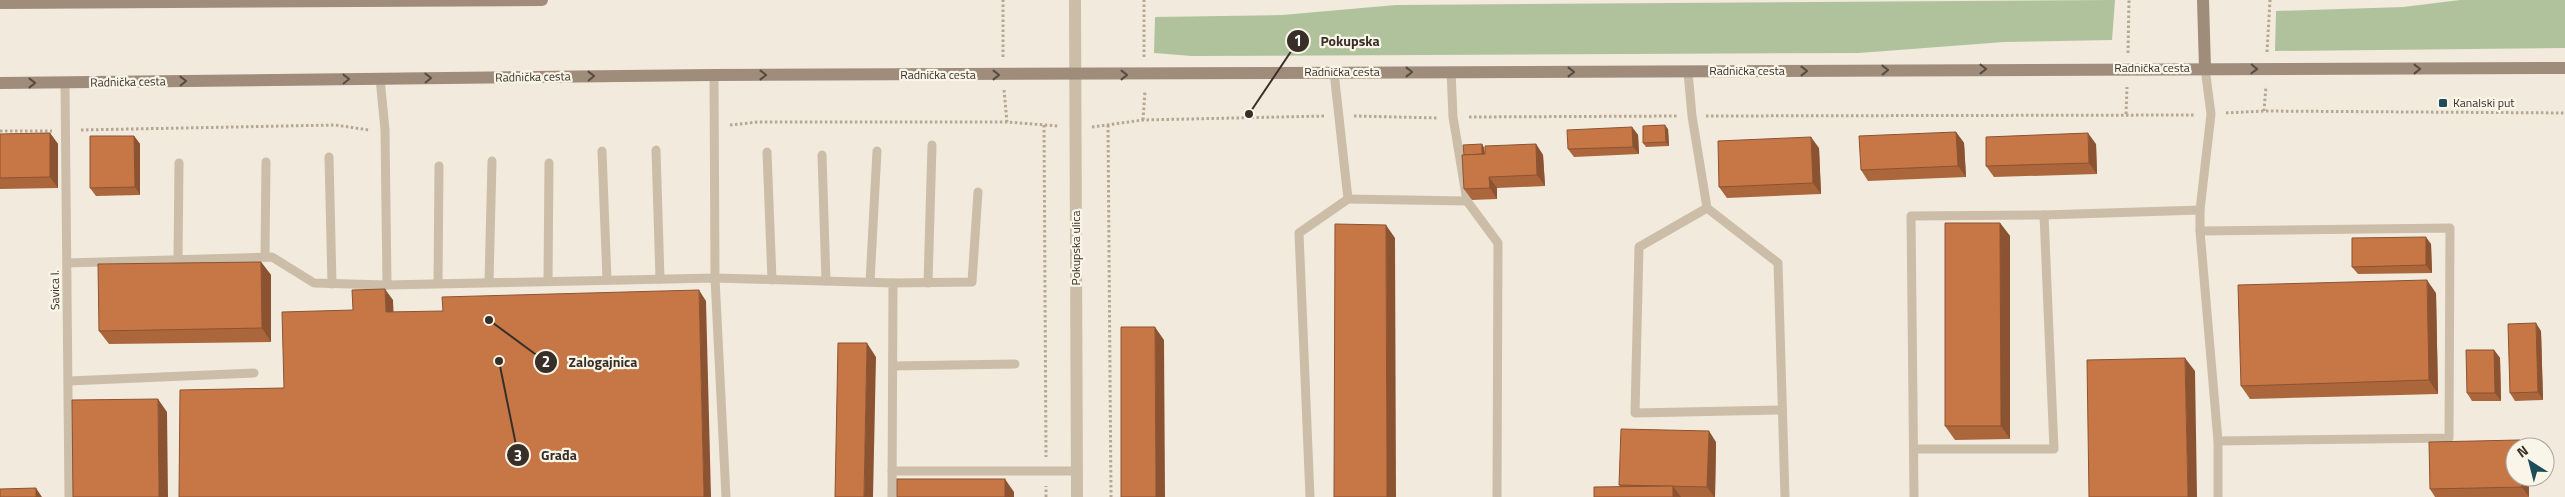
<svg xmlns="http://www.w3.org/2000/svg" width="2565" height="497" font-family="'Titillium Web',sans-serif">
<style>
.green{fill:#b0c29c}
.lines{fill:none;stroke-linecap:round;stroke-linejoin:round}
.path{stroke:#b7a792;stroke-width:3;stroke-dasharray:2.5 2.5;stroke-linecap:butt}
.lane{stroke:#cbbda8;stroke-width:9}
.street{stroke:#cbbda8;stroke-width:12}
.secondary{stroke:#9f8c7a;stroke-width:12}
.wall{fill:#ab663c}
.shaded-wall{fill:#8b5331}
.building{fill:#c77746;stroke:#8b5331}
.oneway{stroke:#574b41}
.poi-dot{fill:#1e4d5a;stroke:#faf5e9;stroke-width:2}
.labels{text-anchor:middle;stroke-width:4.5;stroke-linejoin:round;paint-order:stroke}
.street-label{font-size:12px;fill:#382f29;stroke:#faf5e9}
.poi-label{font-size:12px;fill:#382f29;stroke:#faf5e9;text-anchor:start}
.leader{fill:none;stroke:#382f29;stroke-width:2}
.callout-dot{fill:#382f29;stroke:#faf5e9;stroke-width:2}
.mark-label{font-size:15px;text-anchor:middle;font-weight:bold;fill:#fff}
.callout-label{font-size:14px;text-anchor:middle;font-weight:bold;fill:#382f29;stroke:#faf5e9;stroke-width:4.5;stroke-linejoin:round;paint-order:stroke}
</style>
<rect width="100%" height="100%" fill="#f2ebdd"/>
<g class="green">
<polygon points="2115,0 2112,40 2004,42 1859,53 1192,56 1154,53 1155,17 1282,15 1396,5"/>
<polygon points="2460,0 2565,0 2565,48 2275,51 2276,11 2403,7"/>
</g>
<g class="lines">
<g class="path">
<polyline points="2267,52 2270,0"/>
<polyline points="2128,53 2129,0"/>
<polyline points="1003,57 1003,0"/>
<polyline points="1144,57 1144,0"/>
<polyline points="1004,90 1007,122"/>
<polyline points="2264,111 2266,86"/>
<polyline points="2226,113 2264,111 2565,113"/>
<polyline points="2126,114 2127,87"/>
<polyline points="1354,116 1438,118"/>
<polyline points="1706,116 2195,115"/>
<polyline points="1469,117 1678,116"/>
<polyline points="1143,120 1145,91"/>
<polyline points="730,125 758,122 1007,122 1058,126"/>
<polyline points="1044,125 1046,457"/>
<polyline points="1108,125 1111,497"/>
<polyline points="1092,127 1143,120 1325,116"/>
<polyline points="81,130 335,125 369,130"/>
<polyline points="0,131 52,131"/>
<polyline points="1046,497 1046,486"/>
</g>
<g class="lane">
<polyline points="2205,68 2211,114 2200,210 2200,231 2218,441 2218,497"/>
<polyline points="1451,71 1453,117 1467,201"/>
<polyline points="1688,72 1692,116 1707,208 1639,247 1635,413 1782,410"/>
<polyline points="714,75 715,278 726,497"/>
<polyline points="380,78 385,130 387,285 715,278 893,283 892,497"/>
<polyline points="65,83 69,497"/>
<polyline points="656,150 660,279"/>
<polyline points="602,151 607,280"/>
<polyline points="767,152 772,280"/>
<polyline points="822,155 826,281"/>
<polyline points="329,157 332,284"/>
<polyline points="1348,199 1467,201 1498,243 1497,497"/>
<polyline points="1707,208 1778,263 1785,497"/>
<polyline points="2200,231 2450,228 2449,438 2218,441"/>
<polyline points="265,257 266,162"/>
<polyline points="178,259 179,163"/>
<polyline points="67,263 272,257 314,283 387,285"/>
<polyline points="548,280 549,163"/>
<polyline points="489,282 492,161"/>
<polyline points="870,282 877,151"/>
<polyline points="438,283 439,166"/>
<polyline points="893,283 972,282 978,192"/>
<polyline points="928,283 932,145"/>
<polyline points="893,366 1015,364"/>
<polyline points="69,381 254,373"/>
<polyline points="1914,449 2054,449 2044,215"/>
<polyline points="892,471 1077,471"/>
<polyline points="1310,497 1299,233 1348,199 1334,72"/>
<polyline points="1914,497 1911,216 2044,215 2200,210"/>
</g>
<polyline class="street" points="1075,0 1077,497"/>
<g class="secondary">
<polyline points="2203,0 2205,68"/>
<polyline points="0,3 542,0"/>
<polyline points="0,83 714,75 2565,68"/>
</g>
</g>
<g class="wall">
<polygon points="1632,127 1638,135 1639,154 1574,157 1568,149"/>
<polygon points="1668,129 1669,146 1646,147 1643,143"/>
<polygon points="1956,132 1964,143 1966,177 1868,181 1861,170"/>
<polygon points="50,133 58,144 58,188 0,189 0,134"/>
<polygon points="134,136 140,144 140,195 96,196 90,188"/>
<polygon points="1482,144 1484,148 1485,154 1536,144 1543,155 1545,186 1497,188 1497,199 1472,200 1464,189 1464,155"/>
<polygon points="2096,144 2097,174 1994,177 1986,166"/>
<polygon points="1819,148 1821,194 1727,198 1719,187"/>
<polygon points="2000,223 2010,236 2010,439 1955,440 1945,426"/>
<polygon points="2431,244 2432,273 2358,274 2352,267"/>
<polygon points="261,262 271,275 271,342 109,344 99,331"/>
<polygon points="2436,293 2438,394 2250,399 2241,386"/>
<polygon points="2541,331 2543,400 2515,401 2510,393"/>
<polygon points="2494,350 2500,358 2501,401 2472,401 2467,393"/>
<polygon points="2520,440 2529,497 2435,497 2430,489"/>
<polygon points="1716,442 1715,497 1594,497 1620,486 1619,485"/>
</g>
<g class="shaded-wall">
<polygon points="1665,125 1668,129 1669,146 1666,142"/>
<polygon points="1632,127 1638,135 1639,154 1633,147"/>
<polygon points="1956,132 1964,143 1966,177 1958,166"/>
<polygon points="50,133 58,144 58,188 50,177"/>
<polygon points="2088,133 2096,144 2097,174 2089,163"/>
<polygon points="134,136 140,144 140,195 135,187"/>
<polygon points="1811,137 1819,148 1821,194 1813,183"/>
<polygon points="1482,144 1484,148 1485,159 1482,154"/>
<polygon points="1536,144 1543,155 1545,186 1537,175"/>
<polygon points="1489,177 1497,188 1497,199 1490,188"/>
<polygon points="2000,223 2010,236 2010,439 2001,426"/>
<polygon points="1386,225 1395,238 1396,497 1387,497"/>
<polygon points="2426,237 2431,244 2432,273 2426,265"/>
<polygon points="261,262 271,275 271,342 262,328"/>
<polygon points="2427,280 2436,293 2438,394 2429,380"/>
<polygon points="385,289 393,300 394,323 386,312"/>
<polygon points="699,290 706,301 711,497 704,497"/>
<polygon points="2536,323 2541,331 2543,400 2538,392"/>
<polygon points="1155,327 1164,340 1165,497 1156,497"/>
<polygon points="867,343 876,357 873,497 864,497"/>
<polygon points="2494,350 2500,358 2501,401 2495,393"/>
<polygon points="2185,358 2195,371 2197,497 2188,497"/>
<polygon points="158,399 167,412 168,497 159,497"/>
<polygon points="1709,431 1716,442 1715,497 1714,497 1707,487"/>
<polygon points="2520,440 2526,447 2521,447"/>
<polygon points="2521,477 2529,477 2529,497 2522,487"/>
<polygon points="1005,479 1014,492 1014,497 1005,497"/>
<polygon points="1673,486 1681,497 1673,497"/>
<polygon points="36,488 42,497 36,497"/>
</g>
<g class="building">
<polygon points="1665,125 1666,142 1643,143 1643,126"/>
<polygon points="1632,127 1633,147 1568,149 1567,130"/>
<polygon points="1956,132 1958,166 1861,170 1859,136"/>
<polygon points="50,133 50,177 0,178 0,134"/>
<polygon points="2088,133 2089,163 1986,166 1986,137"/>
<polygon points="90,136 134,136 135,187 90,188"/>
<polygon points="1811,137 1813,183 1719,187 1718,141"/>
<polygon points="1482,144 1482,154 1464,155 1463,145"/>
<polygon points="1536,144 1537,175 1489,177 1490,188 1464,189 1462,155 1485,154 1485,146"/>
<polygon points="1945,223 2000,223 2001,426 1945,426"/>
<polygon points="1335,224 1386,225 1387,497 1334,497"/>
<polygon points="2426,237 2426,265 2352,267 2352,238"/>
<polygon points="261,262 262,328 99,331 98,264"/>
<polygon points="2427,280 2429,380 2241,386 2238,285"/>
<polygon points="385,289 386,312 443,311 442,297 699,290 704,497 179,497 180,390 284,388 282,312 353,310 352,290"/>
<polygon points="2536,323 2538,392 2510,393 2508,324"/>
<polygon points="1121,327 1155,327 1156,497 1121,497"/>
<polygon points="838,343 867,343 864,497 835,497"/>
<polygon points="2466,350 2494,350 2495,393 2467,393"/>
<polygon points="2185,358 2188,497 2089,497 2087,360"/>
<polygon points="158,399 159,497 73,497 72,400"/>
<polygon points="1621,429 1709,431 1707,487 1619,485"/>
<polygon points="2520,440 2521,447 2515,447 2515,477 2521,477 2522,487 2430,489 2429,442"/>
<rect x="897" y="479" width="108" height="18"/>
<polygon points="1673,486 1673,497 1594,497 1594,487"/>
<polygon points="36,488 36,497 0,497 0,489"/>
</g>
<defs><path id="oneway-chevron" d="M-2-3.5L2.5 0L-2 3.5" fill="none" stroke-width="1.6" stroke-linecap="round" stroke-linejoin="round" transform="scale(1.25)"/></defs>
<g class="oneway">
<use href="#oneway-chevron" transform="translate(1983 69)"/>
<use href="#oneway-chevron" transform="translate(2254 69) rotate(2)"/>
<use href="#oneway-chevron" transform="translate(2417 69)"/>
<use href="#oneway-chevron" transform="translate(1885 70) rotate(-1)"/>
<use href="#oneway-chevron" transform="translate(1804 71)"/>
<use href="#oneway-chevron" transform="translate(1409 72)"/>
<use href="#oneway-chevron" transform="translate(1571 72)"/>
<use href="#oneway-chevron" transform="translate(763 75)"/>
<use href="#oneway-chevron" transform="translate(996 75)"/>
<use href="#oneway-chevron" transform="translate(1124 75)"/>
<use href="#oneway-chevron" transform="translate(591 76) rotate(-1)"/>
<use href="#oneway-chevron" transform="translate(428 78) rotate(-1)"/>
<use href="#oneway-chevron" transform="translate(346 79) rotate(-1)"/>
<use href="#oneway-chevron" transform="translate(183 81) rotate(-1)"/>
<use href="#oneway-chevron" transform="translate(32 83)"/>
</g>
<rect class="poi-dot" x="2438" y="98" width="10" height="10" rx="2.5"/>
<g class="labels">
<g class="street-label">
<text x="2152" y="72">Radnička cesta</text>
<text x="1747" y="75">Radnička cesta</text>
<text x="1342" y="76">Radnička cesta</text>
<text x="938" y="79">Radnička cesta</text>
<text transform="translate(533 77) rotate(-1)" y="4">Radnička cesta</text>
<text transform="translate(128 82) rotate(-1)" y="4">Radnička cesta</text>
<text transform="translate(1076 248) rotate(-90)" y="4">Pokupska ulica</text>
<text transform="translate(55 290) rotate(-91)" y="4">Savica I.</text>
</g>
<g class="poi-label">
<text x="2453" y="107">Kanalski put</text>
</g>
</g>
<path class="leader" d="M1249 114L1298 41M489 320L546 362M499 361L518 455"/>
<g class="callout-dot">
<circle cx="1249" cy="114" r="5"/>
<circle cx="489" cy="320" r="5"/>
<circle cx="499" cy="361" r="5"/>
<circle cx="1298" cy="41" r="12"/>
<circle cx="546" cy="362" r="12"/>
<circle cx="518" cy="455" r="12"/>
</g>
<g class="mark-label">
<text x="1298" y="46">1</text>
<text x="546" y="367">2</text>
<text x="518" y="461">3</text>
</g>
<g class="callout-label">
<text x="1350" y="46">Pokupska</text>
<text x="603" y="367">Zalogajnica</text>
<text x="559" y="460">Građa</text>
</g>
<g transform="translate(2530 462) rotate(324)"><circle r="24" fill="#faf5e9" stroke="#aca69c"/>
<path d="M0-4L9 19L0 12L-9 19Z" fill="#1e4d5a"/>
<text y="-8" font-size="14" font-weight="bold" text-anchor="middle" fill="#382f29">N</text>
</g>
</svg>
